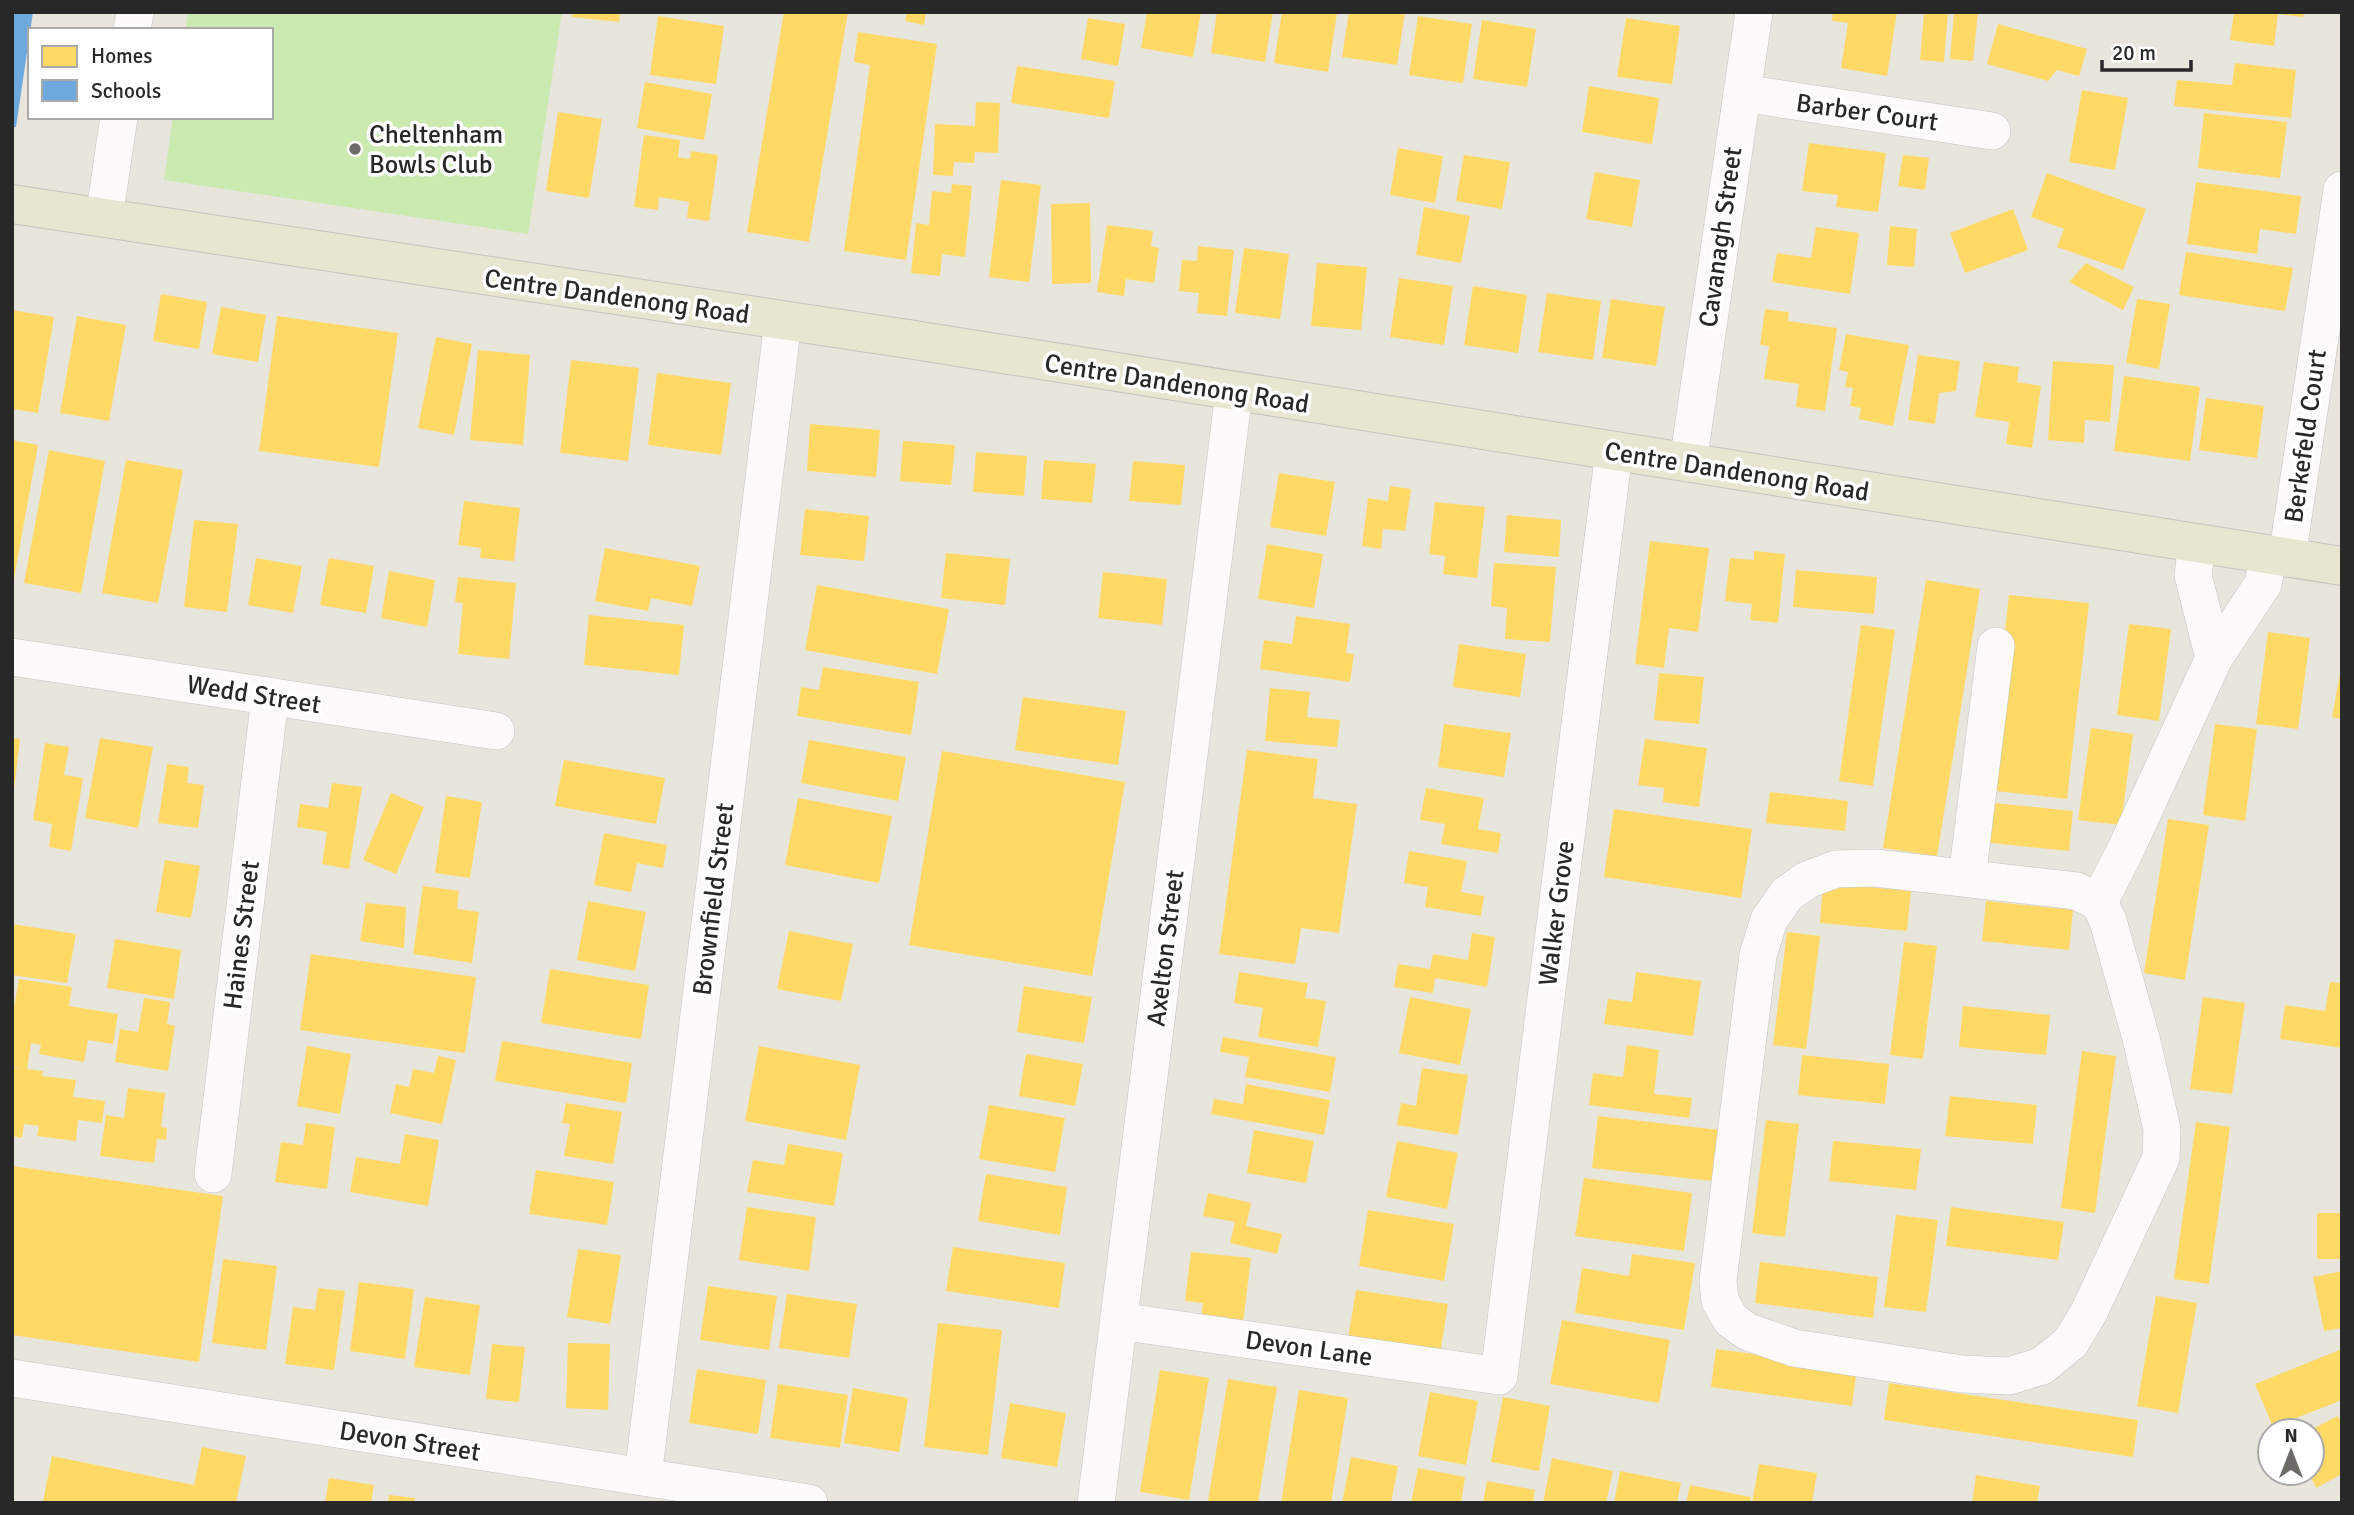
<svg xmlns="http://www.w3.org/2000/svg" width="2354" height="1515" font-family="Signika,sans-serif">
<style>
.pitch{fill:#caeab0}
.homes{fill:#ffd966}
.schools{fill:#6fa8dc}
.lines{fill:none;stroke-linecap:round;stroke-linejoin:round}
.minor-casing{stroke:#c5c3c3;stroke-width:38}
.major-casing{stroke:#c4c2c0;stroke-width:40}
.minor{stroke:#fcfbfa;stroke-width:37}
.major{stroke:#e7e6d1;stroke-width:38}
.poi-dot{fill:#6b6a67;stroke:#fff;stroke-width:2.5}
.labels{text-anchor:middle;stroke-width:7;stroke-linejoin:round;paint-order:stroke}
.street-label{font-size:26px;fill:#282828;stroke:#fff}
.poi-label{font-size:26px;fill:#282828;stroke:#fff;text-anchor:start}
</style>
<rect width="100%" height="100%" fill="#e8e5dd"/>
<polygon class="pitch" points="188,12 562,12 528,234 164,180 173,117 271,117 271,30 185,30"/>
<g class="homes">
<polygon points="573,12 620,12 619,22 572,17"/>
<polygon points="784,12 848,12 809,242 747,232"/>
<polygon points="907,12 926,12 924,25 905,21"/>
<polygon points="1147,12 1201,12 1193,57 1141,48"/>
<polygon points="1217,12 1273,12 1265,62 1211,53"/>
<polygon points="1282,12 1337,13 1328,72 1274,63"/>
<polygon points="1349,12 1405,12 1397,65 1342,57"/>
<polygon points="1833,12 1897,12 1887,76 1841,68 1848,23 1832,21"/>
<polygon points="1924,12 1948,12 1944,62 1920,60"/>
<polygon points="1954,12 1978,12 1973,61 1950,59"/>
<polygon points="2234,12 2304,12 2303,17 2278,14 2274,46 2230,40"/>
<polygon points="658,16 724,26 716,84 650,75"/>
<polygon points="1418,16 1472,24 1463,83 1409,75"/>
<polygon points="1088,18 1125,24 1118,66 1081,59"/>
<polygon points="1626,18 1680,26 1672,84 1617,77"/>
<polygon points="1482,20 1536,29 1527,87 1473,79"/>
<polygon points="1998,24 2087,49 2079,76 2057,70 2048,81 1987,64"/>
<polygon points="858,32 937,44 906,260 844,251 870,65 854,62"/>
<polygon points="2235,63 2296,70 2291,118 2174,106 2177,80 2232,85"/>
<polygon points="1017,66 1115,81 1109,118 1011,103"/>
<polygon points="645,82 712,94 704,140 637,128"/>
<polygon points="1589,86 1659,98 1652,144 1582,132"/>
<polygon points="2082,90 2128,98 2115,170 2069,162"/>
<polygon points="976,102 1000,103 998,153 975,152 974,163 954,162 953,176 933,175 935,124 975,126"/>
<polygon points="558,112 602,119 589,198 546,191"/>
<polygon points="2204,113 2287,122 2280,178 2198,168"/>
<polygon points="644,135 680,140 678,157 690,159 691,151 718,155 709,221 687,218 689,202 659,197 658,210 634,207"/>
<polygon points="1809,143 1886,153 1878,212 1836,207 1838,195 1802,191"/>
<polygon points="1398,148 1443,156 1435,203 1390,195"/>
<polygon points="1464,155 1510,162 1502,209 1456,201"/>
<polygon points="1903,155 1929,158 1925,190 1898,186"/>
<polygon points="1595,172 1640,180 1632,227 1586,219"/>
<polygon points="2047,173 2146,209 2123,270 2057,247 2064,229 2031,217"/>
<polygon points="1001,180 1041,185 1029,282 989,277"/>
<polygon points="2196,182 2301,196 2296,234 2260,229 2257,254 2187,244"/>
<polygon points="952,184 972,186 965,257 942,254 940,276 911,273 916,223 929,225 932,191 951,193"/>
<polygon points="1090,203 1091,283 1052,284 1051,204"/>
<polygon points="1424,207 1470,216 1461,263 1416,255"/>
<polygon points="2013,209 2028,250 1965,273 1950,233"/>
<polygon points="1107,225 1153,231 1151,246 1159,248 1154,283 1126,279 1124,296 1097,292"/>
<polygon points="1890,226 1917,229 1914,267 1887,265"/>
<polygon points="1816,227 1859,233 1850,294 1772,282 1777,253 1811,258"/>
<polygon points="1198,246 1234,250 1227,316 1197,313 1199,293 1179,291 1182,260 1197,261"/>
<polygon points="1244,248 1289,254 1280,319 1235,313"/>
<polygon points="2186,252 2293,268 2285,311 2179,295"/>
<polygon points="1317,263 1367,267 1361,330 1311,326"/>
<polygon points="2086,263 2134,287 2123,310 2069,282"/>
<polygon points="1399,278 1453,286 1444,345 1390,337"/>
<polygon points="1473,286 1527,295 1518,353 1464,345"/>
<polygon points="1547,293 1601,301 1593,360 1538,352"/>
<polygon points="161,294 207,302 199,349 153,341"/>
<polygon points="1611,299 1665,307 1656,366 1602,358"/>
<polygon points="2137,299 2170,304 2159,369 2126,363"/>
<polygon points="221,307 266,315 258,362 212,354"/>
<polygon points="1765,309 1789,312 1788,321 1837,328 1825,411 1796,407 1799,384 1764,379 1769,346 1760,345"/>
<polygon points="12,310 54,317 38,413 12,409"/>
<polygon points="77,316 126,325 109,421 60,413"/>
<polygon points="277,316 398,333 379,467 259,451"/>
<polygon points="1846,334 1909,345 1893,426 1859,419 1861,408 1850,406 1853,388 1845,387 1848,372 1839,370"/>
<polygon points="436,337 472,344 454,435 418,428"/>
<polygon points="478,350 530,355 523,445 470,440"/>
<polygon points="1918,355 1960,361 1956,391 1939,393 1935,424 1908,420"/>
<polygon points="571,360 639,368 628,461 560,453"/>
<polygon points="2053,361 2114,365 2110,422 2085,420 2084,443 2048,440"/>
<polygon points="1984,362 2019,367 2017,382 2041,386 2032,448 2006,444 2009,422 1975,417"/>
<polygon points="657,373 731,383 721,455 648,445"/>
<polygon points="2124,376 2200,387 2190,461 2114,451"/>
<polygon points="2206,398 2264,406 2257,458 2199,450"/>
<polygon points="810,424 880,430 876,477 807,471"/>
<polygon points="12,440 38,445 14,579 12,578"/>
<polygon points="903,441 955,445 951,485 900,481"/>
<polygon points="49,450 105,461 81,593 24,583"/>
<polygon points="976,452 1027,456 1024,496 973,492"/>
<polygon points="126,460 183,470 158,603 102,593"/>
<polygon points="1044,460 1096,464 1092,503 1041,499"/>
<polygon points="1133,461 1185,465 1181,505 1129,501"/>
<polygon points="1279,473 1335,482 1326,536 1270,527"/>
<polygon points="1390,486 1411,489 1405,531 1383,529 1381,549 1362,546 1368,498 1388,501"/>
<polygon points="464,501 520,508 514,561 480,558 481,548 458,545"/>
<polygon points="1435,502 1485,507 1477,578 1443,574 1445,556 1429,554"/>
<polygon points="805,509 869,516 864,561 800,555"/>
<polygon points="1507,515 1561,520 1559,557 1504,552"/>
<polygon points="194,520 238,524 227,612 184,607"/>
<polygon points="1650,541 1709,548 1698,632 1669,628 1664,668 1635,664"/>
<polygon points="1267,544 1323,554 1314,608 1258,599"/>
<polygon points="605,548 700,566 692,606 651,598 648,611 595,601"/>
<polygon points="1754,551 1785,554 1778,623 1750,620 1752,604 1725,601 1730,558 1754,560"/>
<polygon points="946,553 1010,559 1005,605 941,598"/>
<polygon points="256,558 302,566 293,613 248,605"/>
<polygon points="329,558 374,566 366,613 320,605"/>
<polygon points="1494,563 1556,567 1550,642 1505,639 1507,608 1491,606"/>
<polygon points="1796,570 1877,577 1874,614 1793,607"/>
<polygon points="389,571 435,580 427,627 381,618"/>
<polygon points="1103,572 1167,579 1162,625 1098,618"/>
<polygon points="458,577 516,583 509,659 458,654 463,603 455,602"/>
<polygon points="1926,580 1980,589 1937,856 1883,848"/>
<polygon points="817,585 949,609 937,674 805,650"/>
<polygon points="2009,595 2089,603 2067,799 1987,790"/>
<polygon points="589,615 684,625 679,675 584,665"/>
<polygon points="1296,616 1350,624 1346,653 1354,654 1350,682 1260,669 1264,640 1292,644"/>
<polygon points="2129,624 2171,629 2159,721 2117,715"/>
<polygon points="1861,625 1895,630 1873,786 1839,781"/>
<polygon points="2268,632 2310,638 2298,729 2256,724"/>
<polygon points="1459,644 1526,654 1520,697 1453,687"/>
<polygon points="823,667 919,682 911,735 797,716 801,687 819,690"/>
<polygon points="1659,673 1704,677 1699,724 1654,720"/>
<polygon points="2340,674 2342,674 2342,719 2332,717"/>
<polygon points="1270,688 1310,692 1307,717 1340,720 1337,747 1265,741"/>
<polygon points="1023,697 1126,711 1118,765 1015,750"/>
<polygon points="1444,724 1511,733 1504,777 1438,767"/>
<polygon points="2215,724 2257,729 2245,821 2203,815"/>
<polygon points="2091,728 2133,734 2121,825 2078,820"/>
<polygon points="12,738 20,739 14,790 12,790"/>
<polygon points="100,738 153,747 138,828 85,818"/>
<polygon points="1645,739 1707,748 1699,807 1663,802 1664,788 1638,785"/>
<polygon points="809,740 906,757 898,801 801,783"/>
<polygon points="45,743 69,747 64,775 83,778 71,851 49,847 52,824 33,820"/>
<polygon points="1247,750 1318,759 1313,798 1357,804 1339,933 1301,928 1295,964 1219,954"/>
<polygon points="942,751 1125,782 1092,976 909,945"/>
<polygon points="564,760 665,778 656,824 555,806"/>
<polygon points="167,764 189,767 187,783 204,785 198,828 158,823"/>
<polygon points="332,783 362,787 349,869 322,864 327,832 297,827 300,804 328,808"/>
<polygon points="1426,788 1484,798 1478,829 1501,833 1498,853 1441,844 1445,824 1420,820"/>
<polygon points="1770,792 1848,801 1845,831 1766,823"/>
<polygon points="391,793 424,807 396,874 363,860"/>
<polygon points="446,796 482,802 470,878 435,873"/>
<polygon points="798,798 892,816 879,883 785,865"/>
<polygon points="1985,802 2073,811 2069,851 1982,842"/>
<polygon points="1614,809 1752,829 1741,898 1604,877"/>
<polygon points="2168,819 2209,825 2185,980 2144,973"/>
<polygon points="604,833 667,845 663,868 637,863 631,892 594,885"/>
<polygon points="1409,851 1467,861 1461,892 1484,896 1481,916 1425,907 1428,887 1404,883"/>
<polygon points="165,860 200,866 191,918 156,912"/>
<polygon points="1823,883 1911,891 1907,931 1820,923"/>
<polygon points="423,886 459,891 457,909 479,912 472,963 413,954"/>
<polygon points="588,901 646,912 635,971 577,960"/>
<polygon points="1986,901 2073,910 2069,950 1982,941"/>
<polygon points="366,903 406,907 404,948 360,941"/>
<polygon points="12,924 76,934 67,983 12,975"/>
<polygon points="789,931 853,944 841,1001 777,989"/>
<polygon points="1787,932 1820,936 1806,1049 1773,1045"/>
<polygon points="1472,933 1495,937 1487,987 1435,978 1433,993 1394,987 1398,964 1430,969 1433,954 1468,960"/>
<polygon points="115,939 181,950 174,999 107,988"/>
<polygon points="1904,942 1937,946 1923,1059 1890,1055"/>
<polygon points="311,954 476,977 465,1053 300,1030"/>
<polygon points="550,969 649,985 641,1039 541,1023"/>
<polygon points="1239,972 1308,983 1305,998 1326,1001 1318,1047 1258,1037 1263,1008 1234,1003"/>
<polygon points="1636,972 1701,981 1693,1036 1604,1024 1608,999 1632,1002"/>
<polygon points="19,979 72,987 69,1006 118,1014 113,1044 88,1040 84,1062 39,1054 41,1045 31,1043 27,1069 43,1071 42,1076 76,1080 73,1097 105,1101 102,1123 78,1120 76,1141 37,1136 39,1126 24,1124 22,1138 12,1136 12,1067 23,1068 12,1066 12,1019"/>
<polygon points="2330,982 2342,983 2342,1048 2280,1039 2285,1005 2325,1011"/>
<polygon points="1024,986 1092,997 1084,1043 1017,1032"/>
<polygon points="1410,997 1471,1009 1460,1065 1399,1053"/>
<polygon points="2203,997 2245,1003 2232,1094 2190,1089"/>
<polygon points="144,998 170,1002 167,1024 175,1026 168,1071 115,1062 120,1029 138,1032"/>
<polygon points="1963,1006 2050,1015 2046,1055 1959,1047"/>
<polygon points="1223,1037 1336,1057 1330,1092 1245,1077 1249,1057 1220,1052"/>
<polygon points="502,1041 632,1063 626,1103 495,1081"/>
<polygon points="1627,1045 1659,1050 1654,1094 1692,1098 1689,1118 1589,1105 1593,1073 1623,1077"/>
<polygon points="307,1046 351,1054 340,1114 297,1106"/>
<polygon points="759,1046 860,1065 846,1140 745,1121"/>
<polygon points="2082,1051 2116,1056 2095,1213 2061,1208"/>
<polygon points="1026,1054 1083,1064 1075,1106 1019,1096"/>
<polygon points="1802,1055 1889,1064 1885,1104 1798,1095"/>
<polygon points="438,1056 456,1060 442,1124 390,1113 396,1084 409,1087 413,1069 434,1073"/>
<polygon points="1422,1068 1468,1075 1458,1135 1397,1125 1401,1103 1416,1106"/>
<polygon points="1246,1084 1330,1100 1324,1135 1211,1114 1214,1099 1243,1104"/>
<polygon points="128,1088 165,1093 161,1127 167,1128 166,1140 157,1139 154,1163 100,1156 106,1115 124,1118"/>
<polygon points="1950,1096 2037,1105 2033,1144 1945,1136"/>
<polygon points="566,1103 622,1112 613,1164 564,1156 570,1124 562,1123"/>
<polygon points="989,1105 1065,1118 1055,1172 979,1159"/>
<polygon points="1598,1116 1719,1130 1713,1181 1592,1168"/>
<polygon points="1766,1120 1799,1124 1785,1237 1752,1233"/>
<polygon points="2196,1122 2230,1127 2209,1284 2174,1279"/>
<polygon points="306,1123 335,1127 327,1189 275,1182 281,1142 303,1145"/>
<polygon points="1254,1130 1314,1141 1306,1183 1247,1173"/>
<polygon points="405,1134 439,1140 428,1206 350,1192 356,1157 400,1164"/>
<polygon points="1397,1141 1458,1153 1447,1209 1386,1197"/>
<polygon points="1833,1141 1921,1149 1916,1190 1829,1181"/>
<polygon points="788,1144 843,1153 834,1206 747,1192 753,1160 784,1165"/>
<polygon points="12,1166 223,1196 199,1362 12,1335"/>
<polygon points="536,1170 614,1182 607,1225 529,1214"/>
<polygon points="986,1174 1067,1187 1060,1235 978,1221"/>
<polygon points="1584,1178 1692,1193 1684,1251 1575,1236"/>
<polygon points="1208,1193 1251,1203 1246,1226 1282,1234 1277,1254 1230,1243 1235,1222 1203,1216"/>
<polygon points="747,1207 816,1217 809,1271 739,1260"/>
<polygon points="1951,1207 2064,1222 2058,1260 1946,1246"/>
<polygon points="1368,1210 1454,1224 1444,1281 1359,1266"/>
<rect x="2317" y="1213" width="25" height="46"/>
<polygon points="1896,1215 1938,1220 1926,1312 1884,1307"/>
<polygon points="953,1247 1065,1263 1059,1308 946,1291"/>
<polygon points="578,1249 621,1255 610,1324 567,1317"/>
<polygon points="1191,1252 1251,1258 1243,1323 1201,1318 1203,1303 1185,1301"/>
<polygon points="1632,1254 1695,1263 1684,1330 1575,1313 1582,1268 1629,1276"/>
<polygon points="223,1259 277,1266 266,1350 212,1343"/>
<polygon points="1760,1262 1878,1277 1873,1318 1755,1303"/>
<polygon points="2342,1271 2342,1328 2324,1331 2313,1277"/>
<polygon points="359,1282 414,1289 405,1359 350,1351"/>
<polygon points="708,1286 777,1296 769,1350 700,1340"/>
<polygon points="318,1288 345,1291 334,1370 285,1364 293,1307 315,1310"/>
<polygon points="1356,1290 1448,1304 1440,1354 1348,1339"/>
<polygon points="787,1294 857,1304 849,1358 779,1348"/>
<polygon points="2156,1296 2197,1303 2178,1413 2137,1406"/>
<polygon points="425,1297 480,1305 470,1375 414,1367"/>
<polygon points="1562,1320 1670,1340 1659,1403 1550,1384"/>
<polygon points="938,1323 1002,1330 988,1455 924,1447"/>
<polygon points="568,1343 610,1344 608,1410 566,1408"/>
<polygon points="492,1344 525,1347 519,1402 486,1399"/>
<polygon points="1716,1349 1857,1368 1852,1406 1711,1387"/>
<polygon points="2342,1349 2342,1400 2273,1427 2255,1384"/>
<polygon points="697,1369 766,1380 758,1434 689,1423"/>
<polygon points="1160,1370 1209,1378 1189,1500 1140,1492"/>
<polygon points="1228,1379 1277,1387 1258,1503 1208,1501"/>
<polygon points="1889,1383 2138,1420 2133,1457 1884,1420"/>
<polygon points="778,1384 848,1395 840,1448 770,1438"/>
<polygon points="853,1388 908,1398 899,1452 844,1443"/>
<polygon points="1299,1390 1348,1398 1331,1503 1281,1503"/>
<polygon points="1430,1392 1478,1401 1466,1465 1418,1456"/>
<polygon points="1503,1397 1550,1406 1539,1471 1491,1462"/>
<polygon points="1010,1403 1066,1413 1057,1467 1001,1458"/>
<polygon points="2338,1416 2342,1424 2342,1474 2316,1488 2309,1473 2312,1473 2312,1465 2321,1461 2312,1445 2312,1429"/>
<polygon points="202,1447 246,1456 236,1503 43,1502 52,1456 194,1485"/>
<polygon points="1351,1457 1398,1466 1391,1503 1342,1503"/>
<polygon points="1552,1458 1613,1471 1606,1503 1543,1503"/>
<polygon points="1759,1464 1817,1473 1812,1503 1752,1503"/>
<polygon points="1418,1468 1465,1477 1461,1503 1411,1503"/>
<polygon points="1620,1471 1681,1483 1677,1503 1614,1503"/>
<polygon points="1976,1475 2040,1486 2037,1503 1972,1503"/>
<polygon points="329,1478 374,1485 371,1503 325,1503"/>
<polygon points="1487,1481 1535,1490 1533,1503 1483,1503"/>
<polygon points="1690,1485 1751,1497 1750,1503 1686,1503"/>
<polygon points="389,1495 415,1498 414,1503 388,1503"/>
</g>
<polygon class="schools" points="12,12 33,12 16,127 12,127"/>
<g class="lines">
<defs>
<g id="minor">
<polyline points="132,30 135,12"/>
<polyline points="1742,93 1992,131"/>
<polyline points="104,218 119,117"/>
<polyline points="1688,463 1754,12"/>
<polyline points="2197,544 2193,575 2214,658"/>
<polyline points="2287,558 2342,190"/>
<polyline points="12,657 496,731"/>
<polygon points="1875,868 2076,891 2099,902 2108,921 2141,1038 2162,1129 2161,1158 2089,1312 2071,1342 2042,1366 2009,1376 1962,1374 1794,1348 1748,1332 1731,1320 1720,1301 1718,1281 1758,955 1769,920 1787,894 1807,880 1836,869"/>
<polyline points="1967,878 1996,646"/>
<polyline points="2099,902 2126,849 2214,658 2263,584 2268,555"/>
<polyline points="213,1174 270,697"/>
<polyline points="1119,1321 1499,1376 1614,451"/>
<polyline points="12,1378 809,1503"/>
<polyline points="643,1477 783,321"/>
<polyline points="1096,1503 1234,392"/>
</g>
<polyline id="major" points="12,204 908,339 2342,566"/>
</defs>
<use href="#minor" class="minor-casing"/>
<use href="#major" class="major-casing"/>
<use href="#minor" class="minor"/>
<use href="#major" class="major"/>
</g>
<circle class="poi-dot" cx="355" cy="149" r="7"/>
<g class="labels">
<g class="street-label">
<text transform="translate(1867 112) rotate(8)" y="9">Barber Court</text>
<text transform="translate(1720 237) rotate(-82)" y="9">Cavanagh Street</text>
<text transform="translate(617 296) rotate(8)" y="9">Centre Dandenong Road</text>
<text transform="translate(1177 383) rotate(9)" y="9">Centre Dandenong Road</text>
<text transform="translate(2305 436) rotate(-82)" y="9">Berkefeld Court</text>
<text transform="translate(1737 471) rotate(9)" y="9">Centre Dandenong Road</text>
<text transform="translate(254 694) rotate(9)" y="9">Wedd Street</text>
<text transform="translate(713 899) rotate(-83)" y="9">Brownfield Street</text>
<text transform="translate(1556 913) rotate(-83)" y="9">Walker Grove</text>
<text transform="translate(241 935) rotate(-83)" y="9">Haines Street</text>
<text transform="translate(1165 948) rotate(-83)" y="9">Axelton Street</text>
<text transform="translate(1309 1348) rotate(8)" y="9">Devon Lane</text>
<text transform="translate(410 1441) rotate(9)" y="9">Devon Street</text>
</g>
<g class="poi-label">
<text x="369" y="143">Cheltenham<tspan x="369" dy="30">Bowls Club</tspan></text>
</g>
</g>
<rect width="2354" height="1515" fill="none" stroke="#282828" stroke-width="28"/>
<rect x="28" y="28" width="245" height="91" fill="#ffffff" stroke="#a9a9a9" stroke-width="2"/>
<rect x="42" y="46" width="35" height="21" fill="#ffd966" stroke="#a9a9a9" stroke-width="2"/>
<text x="91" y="63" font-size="21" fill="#282828">Homes</text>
<rect x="42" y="80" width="35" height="21" fill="#6fa8dc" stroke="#a9a9a9" stroke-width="2"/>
<text x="91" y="98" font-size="21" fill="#282828">Schools</text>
<g transform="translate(2291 1452)"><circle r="33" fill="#ffffff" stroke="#a9a9a9" stroke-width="2"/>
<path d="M0-5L12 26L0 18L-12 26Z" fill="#6b6a67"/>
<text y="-10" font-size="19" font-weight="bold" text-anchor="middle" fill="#282828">N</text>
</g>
<path d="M2102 60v10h89v-10" fill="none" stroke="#282828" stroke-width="3.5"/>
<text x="2112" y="60" font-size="21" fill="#282828" stroke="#ffffff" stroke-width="5" paint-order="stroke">20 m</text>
</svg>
